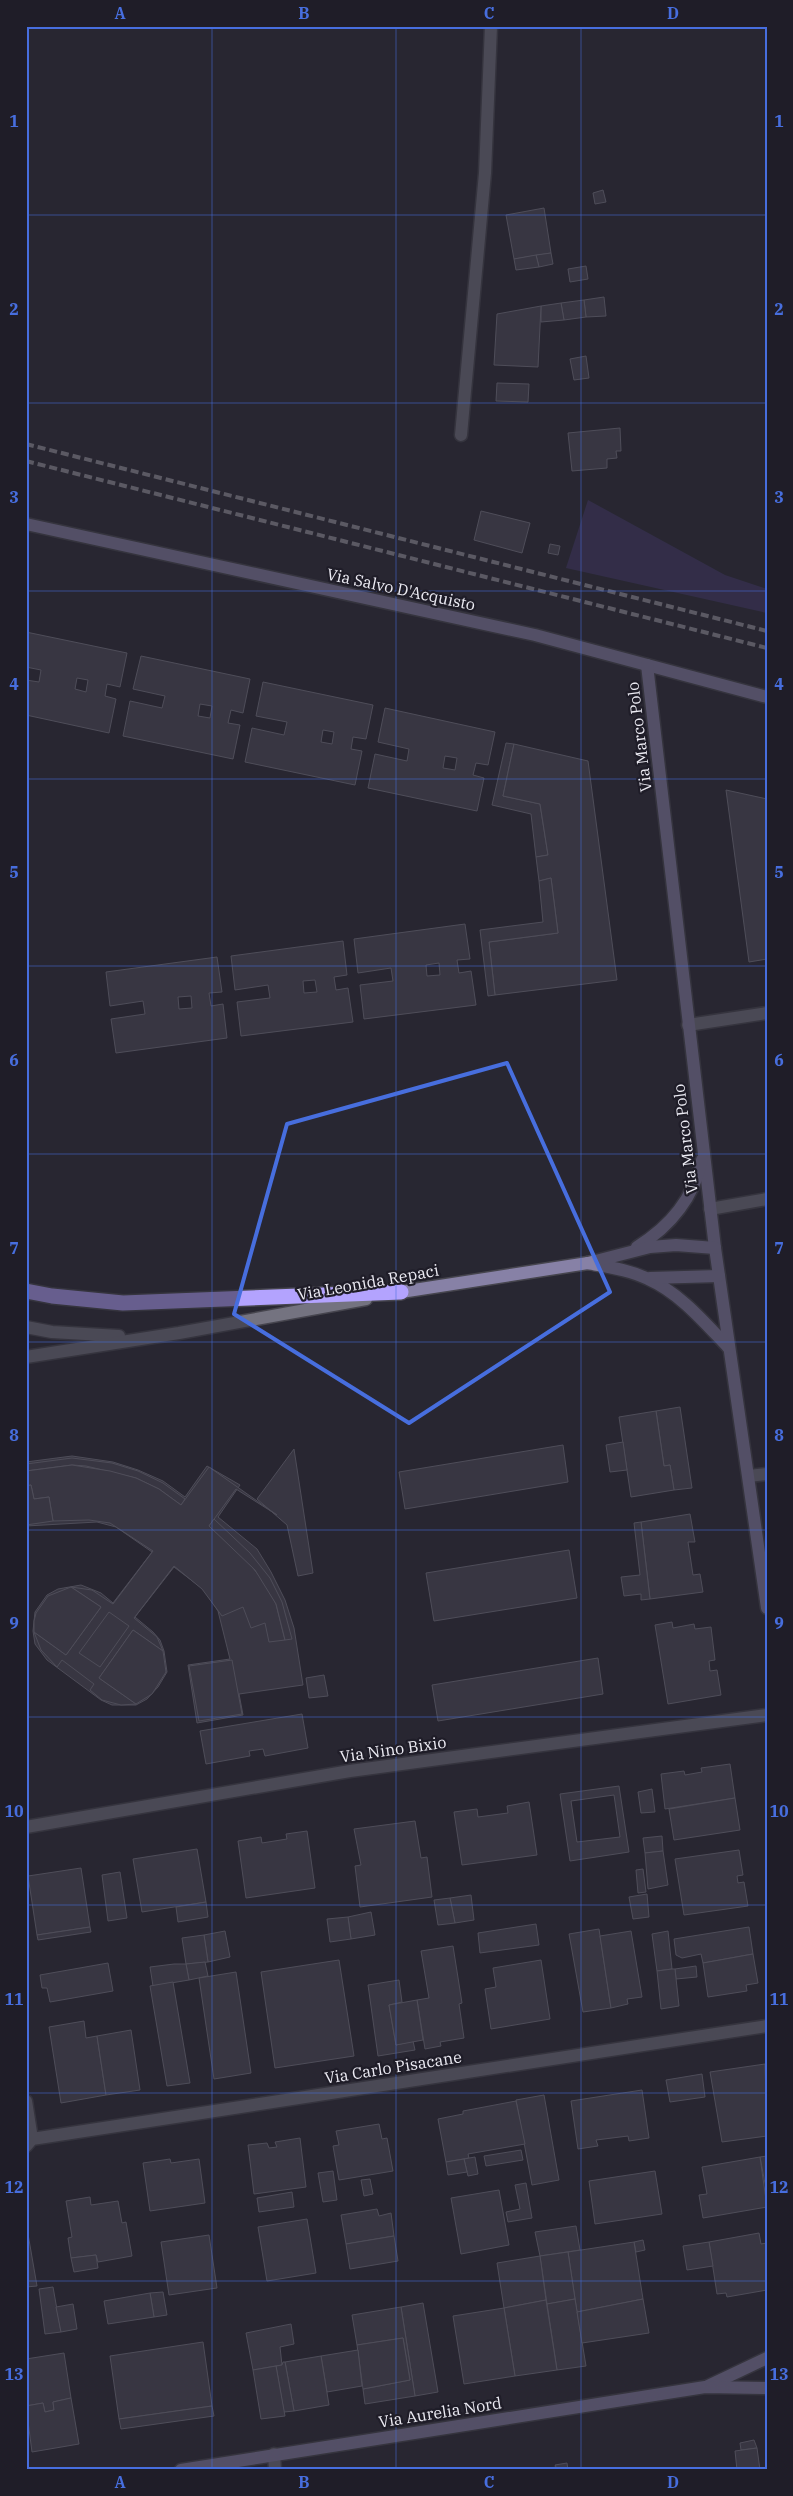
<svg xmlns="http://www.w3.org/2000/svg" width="793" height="2496" font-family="'IBM Plex Serif',serif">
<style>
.green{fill:#403765}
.building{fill:#4c4a57;stroke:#7d7c89;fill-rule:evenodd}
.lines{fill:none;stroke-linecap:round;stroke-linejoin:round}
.street-casing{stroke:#46454e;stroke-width:15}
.secondary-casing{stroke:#46454e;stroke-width:15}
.highway-casing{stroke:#46454e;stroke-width:18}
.street{stroke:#747380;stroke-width:12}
.secondary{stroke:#8781a6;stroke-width:12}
.highway{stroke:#b3a3fe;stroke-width:15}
.rail{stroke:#9998a1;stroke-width:4;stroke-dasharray:8 4;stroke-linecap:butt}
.marked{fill:none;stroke:#476ede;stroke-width:4;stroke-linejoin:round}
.grid{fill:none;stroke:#476ede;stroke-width:1;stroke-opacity:0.55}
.labels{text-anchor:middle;stroke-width:4.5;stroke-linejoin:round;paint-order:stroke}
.street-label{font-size:16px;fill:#edecf4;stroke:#1f1d28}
.neatline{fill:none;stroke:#476ede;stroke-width:2}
.grid-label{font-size:16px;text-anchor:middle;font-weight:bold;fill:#476ede}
</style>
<rect width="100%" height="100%" fill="#282732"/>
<polygon class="green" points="588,500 725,575 767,589 767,613 566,568"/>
<g class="building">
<polygon points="603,190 606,202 595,204 593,193"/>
<polygon points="544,208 551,253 514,259 506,215"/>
<polygon points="551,253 553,264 539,267 536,255"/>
<polygon points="536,255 539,267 516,270 514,259"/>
<polygon points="586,266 588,279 570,282 568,269"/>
<polygon points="604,297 606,316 586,317 584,300"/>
<polygon points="584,300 586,317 564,320 561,303"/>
<polygon points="561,303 564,320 541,322 541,306"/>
<polygon points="541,306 538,367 494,365 497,314"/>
<polygon points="586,356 589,378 574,380 570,359"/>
<polygon points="497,383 529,384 528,402 496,401"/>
<polygon points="620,428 621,451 616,451 617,458 607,459 607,468 572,471 568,433"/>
<polygon points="481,511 530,523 522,553 474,540"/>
<polygon points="550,544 560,546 558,555 548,553"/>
<path d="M26 632 127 653 120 687 107 684 105 696 116 699 109 733 26 715V680L39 682 41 670 26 667ZM77 678 88 680 86 692 75 689Z"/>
<path d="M141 656 250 679 243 713 231 710 228 723 240 725 233 759 123 736 130 701 162 708 165 696 133 689ZM200 704 212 706 210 718 198 716Z"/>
<path d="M263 682 373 705 366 739 353 737 351 749 362 751 355 785 245 762 252 728 284 735 287 722 256 716ZM323 730 334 732 332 744 321 742Z"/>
<path d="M385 708 495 732 488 765 476 763 473 775 484 778 477 811 368 788 375 754 407 761 409 749 378 742ZM445 756 457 758 455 770 443 768Z"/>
<polygon points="506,743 514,744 503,796 540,804 548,855 536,857 531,814 492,805"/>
<polygon points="514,744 588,761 617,980 495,995 489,942 558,933 551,878 539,881 536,857 548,855 540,804 503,796"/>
<polygon points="726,790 767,799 767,959 749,962"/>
<polygon points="551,878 558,933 489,942 495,995 488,996 480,930 543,922 539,881"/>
<path d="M465 924 470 959 457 960 459 973 471 971 476 1005 364 1019 360 985 393 981 391 968 358 973 354 939ZM439 963 440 975 427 976 426 965Z"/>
<path d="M343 941 347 975 334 977 336 990 348 988 353 1022 241 1036 237 1002 270 998 268 985 235 990 231 956ZM315 980 317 992 304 993 303 981Z"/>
<path d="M217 957 222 992 209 993 211 1006 223 1004 227 1038 116 1053 111 1019 145 1014 143 1001 110 1006 106 972ZM191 996 192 1008 179 1009 178 997Z"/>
<polygon points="680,1407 692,1488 674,1490 670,1465 664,1466 656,1411"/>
<polygon points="656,1411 664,1466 670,1465 674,1490 631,1497 619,1417"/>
<polygon points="623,1442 627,1470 610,1472 606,1445"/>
<polygon points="563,1445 568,1482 405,1509 399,1472"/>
<polygon points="294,1449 313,1573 298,1576 287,1525 257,1499"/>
<polygon points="72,1456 113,1462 138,1470 163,1481 185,1497 207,1466 240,1485 218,1517 257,1549 271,1572 285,1600 294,1628 303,1685 239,1694 243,1715 197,1723 188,1665 230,1659 218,1611 203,1589 174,1567 135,1617 153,1632 160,1640 164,1651 167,1672 158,1687 147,1699 136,1705 112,1705 101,1700 47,1660 35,1644 33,1631 35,1612 47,1595 58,1589 81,1585 101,1593 113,1603 152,1552 116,1527 97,1522 26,1526 26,1462"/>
<polygon points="72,1458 112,1463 138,1471 163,1483 185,1499 181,1505 159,1489 136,1478 86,1466 72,1465 26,1471 26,1464"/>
<path d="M72 1465 110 1471 136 1478 159 1489 181 1505 209 1467 277 1515 236 1489 209 1526 245 1558 264 1582 276 1604 285 1640 269 1642 265 1623 251 1628 243 1607 222 1616 202 1589 174 1566 134 1618 157 1637 163 1651 133 1630 99 1678 136 1704 121 1705 102 1700 90 1690 94 1684 62 1660 57 1667 41 1650 34 1632 66 1655 101 1607 71 1587 92 1590 113 1604 153 1551 110 1523 89 1520 53 1521 49 1497 34 1499 31 1485 26 1486V1471ZM109 1612 129 1626 100 1667 79 1653Z"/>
<polygon points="31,1485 34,1499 49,1497 53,1521 26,1525 26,1486"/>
<polygon points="690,1514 695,1542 688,1542 693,1575 700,1574 703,1592 650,1599 641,1522"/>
<polygon points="214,1519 250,1553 270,1578 282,1602 292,1639 285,1640 276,1604 255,1570 209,1526"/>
<polygon points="641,1522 650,1599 641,1600 641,1594 624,1596 621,1577 640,1575 634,1523"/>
<polygon points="569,1550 577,1598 434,1621 426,1573"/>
<polygon points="71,1587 101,1607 66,1655 34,1632 34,1621 36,1613 48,1596"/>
<polygon points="672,1622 673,1628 694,1624 695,1629 711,1627 715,1660 709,1661 710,1671 717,1670 721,1695 668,1704 655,1625"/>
<polygon points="133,1630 163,1651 166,1672 152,1694 136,1704 99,1678"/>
<polygon points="598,1658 603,1694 438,1721 432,1685"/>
<polygon points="232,1660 242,1714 199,1721 189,1666"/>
<polygon points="324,1675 328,1696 309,1698 306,1678"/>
<polygon points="302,1714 308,1748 265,1756 263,1749 249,1751 250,1756 206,1764 200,1731"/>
<polygon points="730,1764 735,1798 665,1809 661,1774 684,1771 685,1775 702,1772 701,1768"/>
<path d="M619 1786 629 1852 570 1861 560 1794ZM614 1795 620 1837 577 1842 571 1801Z"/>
<polygon points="652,1789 655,1812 641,1813 638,1792"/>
<polygon points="735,1798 740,1830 674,1840 669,1809"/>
<polygon points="529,1802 537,1855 462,1865 454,1812 477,1809 478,1817 508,1813 507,1806"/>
<polygon points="415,1821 421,1858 427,1857 432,1897 360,1907 355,1866 361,1865 354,1829"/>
<polygon points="307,1831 315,1888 246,1898 238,1841 261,1837 262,1843 287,1839 286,1834"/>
<polygon points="662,1836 663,1851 645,1853 643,1838"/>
<polygon points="197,1849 206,1902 142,1912 133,1859"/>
<polygon points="739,1850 743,1875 737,1876 738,1883 744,1882 748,1906 684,1915 675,1859"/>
<polygon points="663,1851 668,1885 648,1889 645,1853"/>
<polygon points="81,1868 90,1927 37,1935 28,1876"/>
<polygon points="643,1869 646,1892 638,1893 636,1870"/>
<polygon points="120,1872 127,1918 108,1921 102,1875"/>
<polygon points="647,1894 649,1917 633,1919 629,1897"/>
<polygon points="471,1895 474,1920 455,1923 450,1898"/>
<polygon points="450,1898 455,1923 438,1925 434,1900"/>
<polygon points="206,1902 208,1917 178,1922 176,1907"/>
<polygon points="371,1912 375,1935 351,1939 348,1917"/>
<polygon points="348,1917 351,1939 330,1942 327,1919"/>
<polygon points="536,1924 539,1945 480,1953 478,1933"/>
<polygon points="90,1927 91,1932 38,1940 37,1935"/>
<polygon points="749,1927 753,1954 703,1963 701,1954 682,1958 676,1955 674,1939"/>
<polygon points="599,1929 611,2008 583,2012 569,1934"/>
<polygon points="225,1931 230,1957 208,1962 204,1935"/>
<polygon points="631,1931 642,1997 627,1999 628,2004 611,2008 600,1936"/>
<polygon points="668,1931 672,1969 657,1971 652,1934"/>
<polygon points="204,1935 208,1962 186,1964 182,1938"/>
<polygon points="453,1946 462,2003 459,2004 464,2038 440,2042 441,2046 425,2049 417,2000 429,1998 421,1951"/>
<polygon points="753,1954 758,1983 746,1985 747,1991 708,1997 703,1963"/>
<polygon points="339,1960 354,2056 275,2068 261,1972"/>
<polygon points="541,1960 550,2019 491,2029 485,1989 496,1987 493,1968"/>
<polygon points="205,1962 208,1976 189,1980 186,1964"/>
<polygon points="108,1963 113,1991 50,2002 47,1988 42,1988 40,1975"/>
<polygon points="174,1964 186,1964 189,1980 153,1986 150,1967"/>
<polygon points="696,1966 697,1977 676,1979 675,1969"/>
<polygon points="672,1969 675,1969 679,2006 661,2009 657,1971"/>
<polygon points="236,1972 251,2073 214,2079 199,1978"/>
<polygon points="399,1980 402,2002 389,2005 396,2045 413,2041 415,2050 378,2056 368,1985"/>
<polygon points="173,1982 190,2083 167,2086 150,1986"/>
<polygon points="417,2000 423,2040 396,2045 389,2005"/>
<polygon points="84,2021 86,2038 97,2036 106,2095 61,2103 49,2027"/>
<polygon points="131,2030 140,2090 106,2095 97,2036"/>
<polygon points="765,2064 767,2136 722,2142 710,2072"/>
<polygon points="702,2074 705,2097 670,2102 666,2080"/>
<polygon points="642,2090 649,2138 629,2141 628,2136 596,2140 598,2146 578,2149 571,2101"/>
<polygon points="544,2095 559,2180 532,2185 516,2100"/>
<polygon points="516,2101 525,2144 468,2154 469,2158 446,2162 438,2119 463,2114 463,2111"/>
<polygon points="379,2124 382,2139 387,2138 393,2171 339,2180 333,2146 339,2145 336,2131"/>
<polygon points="300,2138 306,2187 254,2194 248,2145 267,2143 269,2148 277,2147 275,2142"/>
<polygon points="521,2150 523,2160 486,2166 484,2156"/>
<polygon points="767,2156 767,2194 760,2157"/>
<polygon points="475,2157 478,2174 468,2176 464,2159"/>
<polygon points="760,2157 767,2207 703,2218 699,2195 707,2194 702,2167"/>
<polygon points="170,2159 171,2163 199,2159 205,2203 150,2211 143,2163"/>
<polygon points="464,2159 467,2172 448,2175 446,2162"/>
<polygon points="333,2171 337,2200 323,2202 318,2173"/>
<polygon points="655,2171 662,2214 595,2224 589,2181"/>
<polygon points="370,2179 373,2194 364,2196 361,2180"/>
<polygon points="526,2183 532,2218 508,2222 506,2212 520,2209 515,2185"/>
<polygon points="499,2190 509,2245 461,2254 451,2198"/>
<polygon points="292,2192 294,2207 259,2212 257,2198"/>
<polygon points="90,2197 91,2205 118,2201 122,2223 126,2222 132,2256 98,2262 96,2255 71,2258 68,2238 72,2237 66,2201"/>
<polygon points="377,2209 379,2216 391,2213 394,2236 346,2244 341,2215"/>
<polygon points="307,2219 316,2273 267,2281 258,2227"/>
<polygon points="576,2226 580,2250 540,2256 535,2232"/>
<polygon points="759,2233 761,2244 767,2243 767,2290 727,2297 726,2293 717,2294 709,2242"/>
<polygon points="26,2234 28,2234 37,2286 26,2287"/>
<polygon points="209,2235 217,2288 169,2295 161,2242"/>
<polygon points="394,2236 398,2261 350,2269 346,2244"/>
<polygon points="643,2240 645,2250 636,2252 634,2242"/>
<polygon points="634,2242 643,2299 577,2312 568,2252"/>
<polygon points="709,2242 713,2266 687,2270 683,2246"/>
<polygon points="568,2252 575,2299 547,2304 540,2256"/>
<polygon points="96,2255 98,2268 74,2272 71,2258"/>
<polygon points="540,2256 546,2300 504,2308 497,2263"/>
<polygon points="53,2287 61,2332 45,2334 39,2289"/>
<polygon points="163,2292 167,2315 154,2317 150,2293"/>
<polygon points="150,2293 154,2317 108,2324 104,2301"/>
<polygon points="575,2299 586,2366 557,2370 547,2304"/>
<polygon points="643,2299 649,2333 582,2343 577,2312"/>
<polygon points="546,2300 557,2370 515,2376 504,2308"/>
<polygon points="423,2303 438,2392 415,2396 401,2307"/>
<polygon points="73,2304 77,2329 61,2332 56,2307"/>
<polygon points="401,2307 415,2396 365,2404 363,2389 410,2380 403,2338 357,2345 352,2315"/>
<polygon points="504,2308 515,2376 464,2384 453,2316"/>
<polygon points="291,2324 294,2344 280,2347 282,2365 253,2370 246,2333"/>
<polygon points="403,2338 410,2380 363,2389 357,2345"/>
<polygon points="203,2342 212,2406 119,2419 110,2356"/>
<polygon points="358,2350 362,2386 327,2392 321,2356"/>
<polygon points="64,2353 71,2398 53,2402 54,2410 45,2412 43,2403 26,2406 26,2359"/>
<polygon points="321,2356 329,2405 294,2411 285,2362"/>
<polygon points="283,2362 285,2362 294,2411 284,2412 276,2366 282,2365"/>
<polygon points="276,2366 285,2416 261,2419 253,2370"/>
<polygon points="71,2398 79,2444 32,2452 26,2406 43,2403 45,2412 54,2410 53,2402"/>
<polygon points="212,2406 214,2416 121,2429 119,2419"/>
<polygon points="754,2440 757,2448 741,2450 740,2443"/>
<polygon points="757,2448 760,2470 737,2470 735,2451"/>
<polygon points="567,2463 568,2470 539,2470 556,2467 555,2465"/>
</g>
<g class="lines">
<defs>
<g id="street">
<polyline points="461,435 485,173 491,26"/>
<polyline points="688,1025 767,1013"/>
<polyline points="710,1209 767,1199"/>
<polyline points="26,1327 52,1332 119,1336"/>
<polyline points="26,1357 179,1333 366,1299"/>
<polyline points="749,1476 767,1474"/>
<polyline points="26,1827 350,1771 767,1715"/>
<polyline points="26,2101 32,2139"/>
<polyline points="26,2146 32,2139 767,2026"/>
<polyline points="274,2454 275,2470"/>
</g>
<g id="secondary">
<polyline points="26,524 535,635 767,697"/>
<polyline points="647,665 715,1248 767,1608"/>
<path d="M637 1247C671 1226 693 1199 702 1160"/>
<path d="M588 1263C608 1267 630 1270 648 1279 680 1293 705 1323 728 1347"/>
<polyline points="650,1278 719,1276"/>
<polyline points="401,1292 588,1263 650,1247 676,1245 715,1248"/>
<polyline points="708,2386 767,2358"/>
<polyline points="181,2470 705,2387 767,2388"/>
</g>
<polyline id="highway" points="26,1291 52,1296 123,1303 401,1292"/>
</defs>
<use href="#street" class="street-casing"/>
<use href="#secondary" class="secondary-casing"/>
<use href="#highway" class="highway-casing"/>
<use href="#street" class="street"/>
<use href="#secondary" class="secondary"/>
<use href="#highway" class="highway"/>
<g class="rail">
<polyline points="26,444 767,631"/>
<polyline points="26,461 767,648"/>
</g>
</g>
<path d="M0 0H793V2496H0ZM507 1063 610 1292 409 1423 234 1314 287 1124Z" fill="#282732" fill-opacity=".55" fill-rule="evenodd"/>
<path class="marked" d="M507 1063 610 1292 409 1423 234 1314 287 1124Z"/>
<path class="grid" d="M212 26V2470M396 26V2470M581 26V2470M26 215H767M26 403H767M26 591H767M26 779H767M26 966H767M26 1154H767M26 1342H767M26 1530H767M26 1717H767M26 1905H767M26 2093H767M26 2281H767"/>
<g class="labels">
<g class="street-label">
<text transform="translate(401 589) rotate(12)" y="6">Via Salvo D'Acquisto</text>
<text transform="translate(639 737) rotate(-97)" y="6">Via Marco Polo</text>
<text transform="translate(685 1139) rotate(-97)" y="6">Via Marco Polo</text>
<text transform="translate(368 1282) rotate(-10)" y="6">Via Leonida Repaci</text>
<text transform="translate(393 1749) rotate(-8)" y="6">Via Nino Bixio</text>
<text transform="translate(393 2067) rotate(-9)" y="6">Via Carlo Pisacane</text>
<text transform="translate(440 2412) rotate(-9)" y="6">Via Aurelia Nord</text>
</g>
</g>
<rect width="793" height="2496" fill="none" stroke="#1f1d28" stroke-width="55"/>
<rect x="28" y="28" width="738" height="2440" class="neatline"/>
<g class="grid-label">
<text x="120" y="19">A</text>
<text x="304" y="19">B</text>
<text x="489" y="19">C</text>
<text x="673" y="19">D</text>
<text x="14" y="127">1</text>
<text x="779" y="127">1</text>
<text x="14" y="315">2</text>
<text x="779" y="315">2</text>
<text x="14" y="503">3</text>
<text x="779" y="503">3</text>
<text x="14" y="690">4</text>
<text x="779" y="690">4</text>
<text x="14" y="878">5</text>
<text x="779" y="878">5</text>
<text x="14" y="1066">6</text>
<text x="779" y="1066">6</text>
<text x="14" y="1254">7</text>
<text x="779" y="1254">7</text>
<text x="14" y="1441">8</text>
<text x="779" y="1441">8</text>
<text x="14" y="1629">9</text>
<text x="779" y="1629">9</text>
<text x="14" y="1817">10</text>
<text x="779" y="1817">10</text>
<text x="14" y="2005">11</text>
<text x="779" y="2005">11</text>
<text x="14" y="2193">12</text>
<text x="779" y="2193">12</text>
<text x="14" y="2380">13</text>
<text x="779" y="2380">13</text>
<text x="120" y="2488">A</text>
<text x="304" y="2488">B</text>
<text x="489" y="2488">C</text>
<text x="673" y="2488">D</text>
</g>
</svg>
